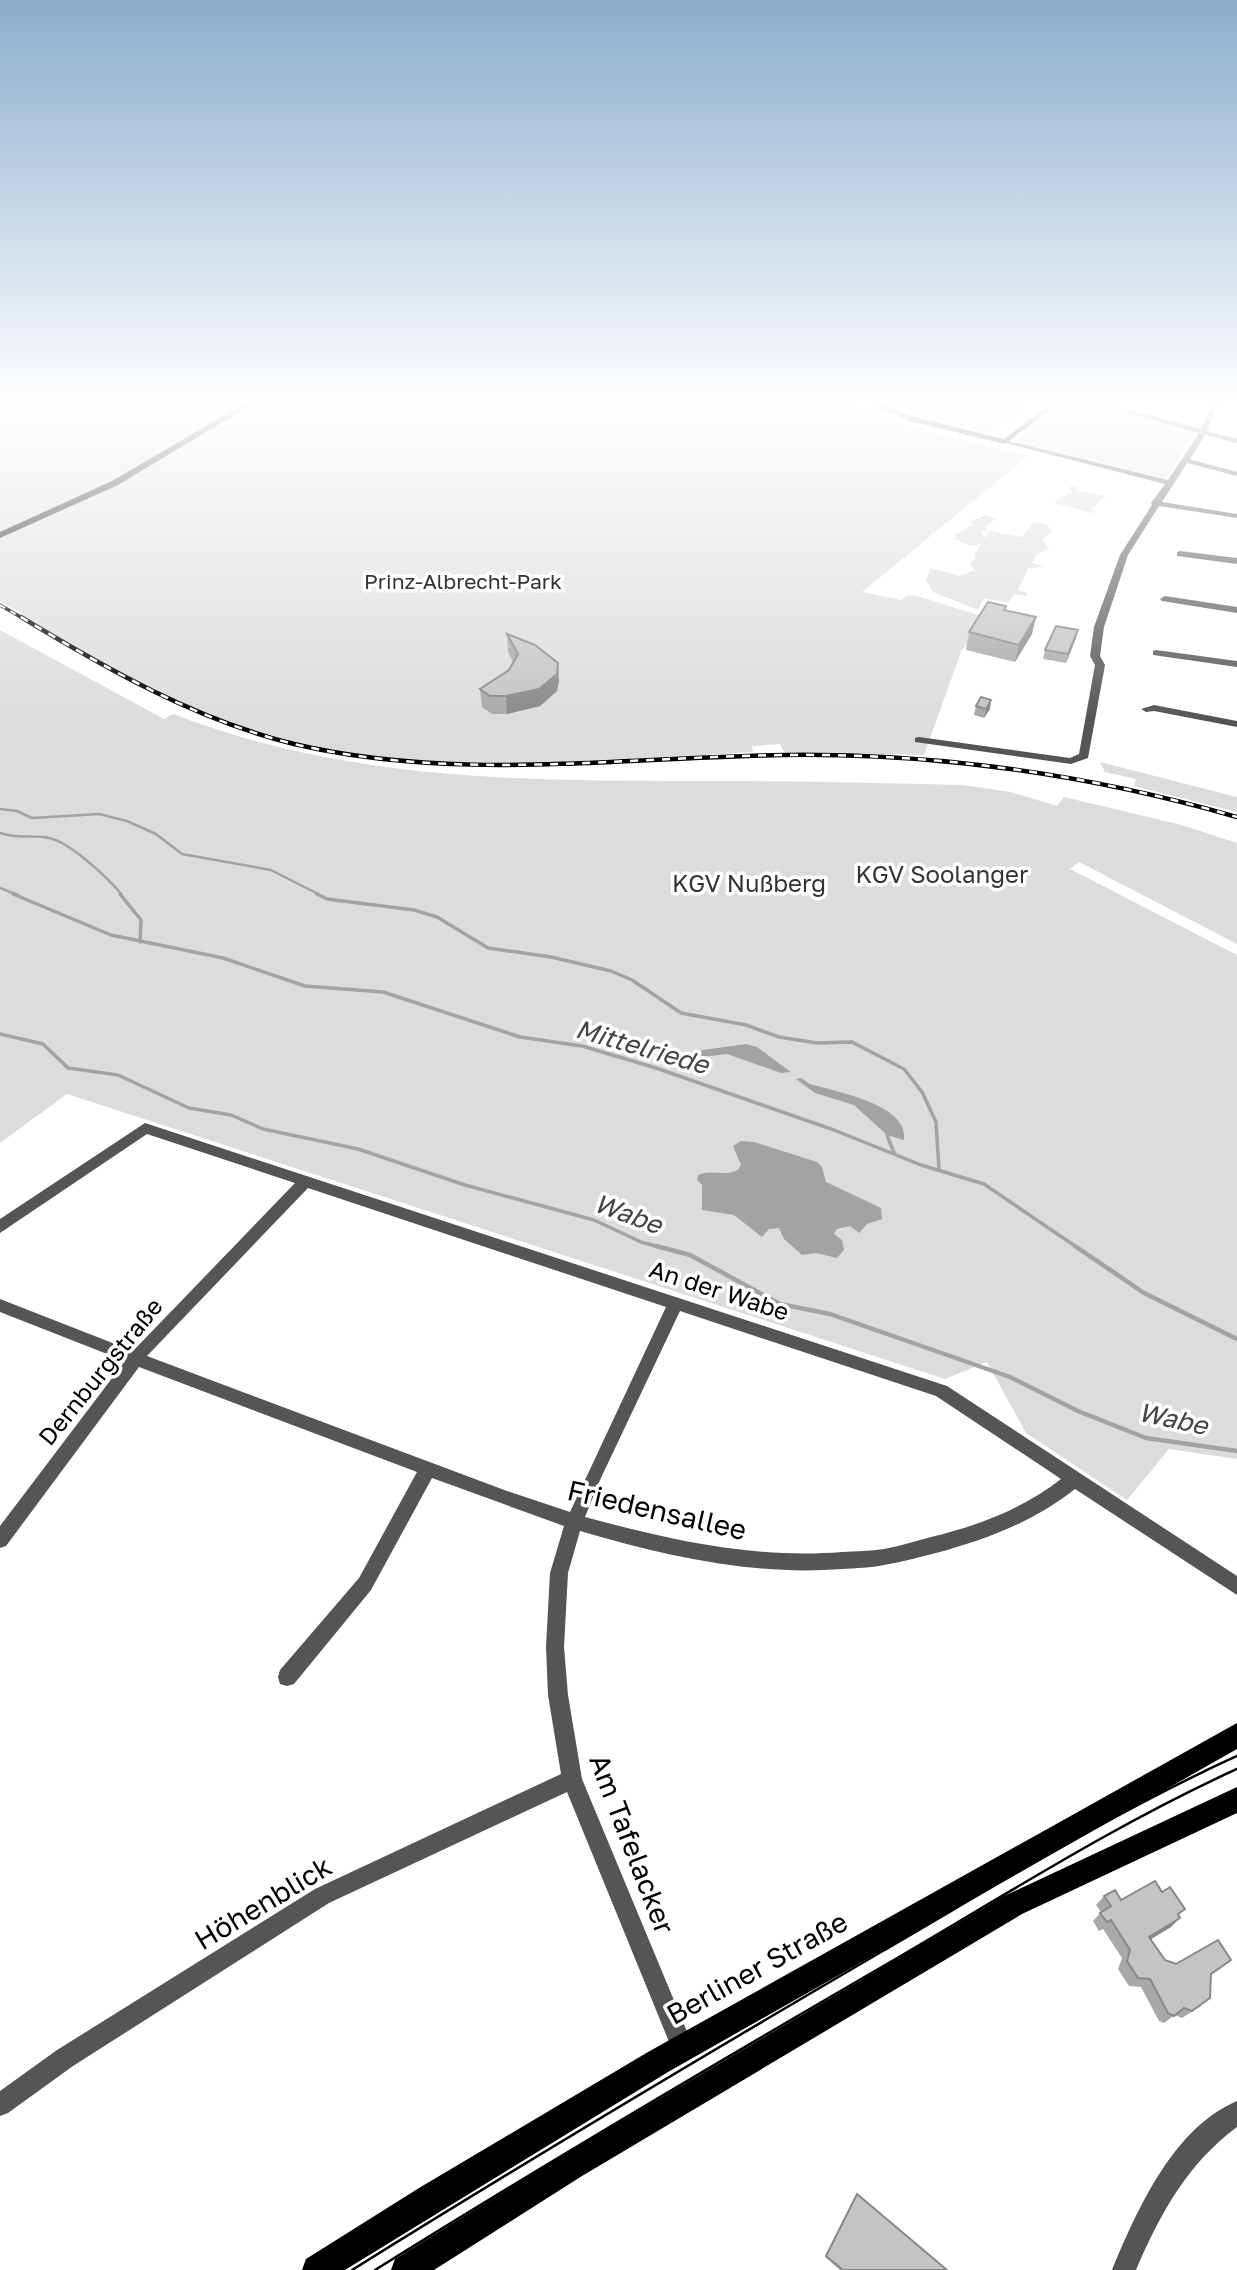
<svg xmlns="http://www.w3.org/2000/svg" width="1237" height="2270" font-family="'Golos Text',sans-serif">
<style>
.green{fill:#dcdcdc}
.water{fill:#a3a3a3}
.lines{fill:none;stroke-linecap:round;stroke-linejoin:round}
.stream-far2{stroke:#a3a3a3;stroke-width:2.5}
.stream-far1{stroke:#a3a3a3;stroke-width:3.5}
.stream{stroke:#a3a3a3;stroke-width:4.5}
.street{fill:#555;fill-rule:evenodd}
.secondary{fill:#222;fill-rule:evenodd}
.primary{fill:#000;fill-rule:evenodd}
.tram{stroke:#000;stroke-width:2.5}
.rail-far1-casing{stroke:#000;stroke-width:3.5}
.rail-casing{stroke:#000;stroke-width:4.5}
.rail-far1{stroke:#fff;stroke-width:2;stroke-dasharray:6;stroke-linecap:butt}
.rail{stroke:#fff;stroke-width:2.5;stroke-dasharray:8;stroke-linecap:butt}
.wall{fill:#a9a9a9}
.shaded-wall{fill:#898989}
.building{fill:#c4c4c4;stroke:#898989;stroke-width:2}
.labels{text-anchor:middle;stroke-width:7;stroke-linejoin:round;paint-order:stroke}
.far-park-label{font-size:21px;fill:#333;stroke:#fff}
.park-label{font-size:24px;fill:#333;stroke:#fff}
.street-label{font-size:24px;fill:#000;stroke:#fff}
.water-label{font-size:26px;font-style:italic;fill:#444;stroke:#fff}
.near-street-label{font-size:28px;fill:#000;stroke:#fff}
</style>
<rect width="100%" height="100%" fill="#fff"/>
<g class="green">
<path d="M0 402H848L906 425 1028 456 862 592 901 600 909 595 917 596 985 617 961 652 924 755 784 752 780 744 752 746 753 752C593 761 421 783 264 734 169 704 84 652 0 601Z"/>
<polygon points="882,402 1031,402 993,431 986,433 931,420"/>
<polygon points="1064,402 1086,402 1196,432 1166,478 1013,442"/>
<polygon points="1072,486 1078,488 1077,490 1110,497 1104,497 1090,510 1095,512 1092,513 1054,503 1072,490 1068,488"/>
<polygon points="984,515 996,519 986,526 987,530 981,532 985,538 989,531 1022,537 1034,522 1046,524 1053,531 1042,539 1049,549 1037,554 1032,563 1046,567 1028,568 1018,590 1027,593 1027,596 1014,594 1008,603 984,598 978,610 933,592 926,580 930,568 960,576 974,570 970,563 976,558 974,556 981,544 971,546 955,539 956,534 973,525 972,521"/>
<path d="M0 630 164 719 173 714C351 782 525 781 712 781 796 781 879 783 962 785L1011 792 1057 806 1064 797 1182 825 1237 843V944L1079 862 1070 869 1237 955V1459L1169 1449 1127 1500 1026 1433 987 1362 945 1379 67 1094 0 1143Z"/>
<polygon points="1100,762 1237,797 1237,812 1134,786 1136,779 1105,772"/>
</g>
<g class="water">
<polygon points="746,1044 757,1047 791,1072 781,1073 727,1054 686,1059 703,1050"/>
<path d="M801 1078 810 1084C836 1092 909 1104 904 1140L887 1135 854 1105 815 1093 796 1079Z"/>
<path d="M741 1141 754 1142 817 1162 822 1167 826 1182 881 1208 882 1219 867 1224 859 1233 850 1226 837 1229 834 1234 842 1240 844 1250 837 1258 816 1253 802 1255 784 1239 779 1228 769 1229 762 1237 734 1215 702 1210V1185L697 1180 698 1175C711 1169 725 1177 738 1170L741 1165 733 1146Z"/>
</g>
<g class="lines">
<g class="stream-far2">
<polyline points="0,809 17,811 32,818 99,814 127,821 156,834 182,854 271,870 320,895"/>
<path d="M0 833C20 840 31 834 49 838 70 842 109 879 122 895"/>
<polyline points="0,888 18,895"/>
</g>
<g class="stream-far1">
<polyline points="13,894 111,935 223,958 305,986 383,992 520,1037 582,1046 656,1068 834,1130 921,1165 984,1184 1078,1248"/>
<polyline points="120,894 141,920 140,942"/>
<polyline points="317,894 327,899 414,910 437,917 488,948 551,957 611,971 632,980 681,1013 746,1025 779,1037 817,1043 852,1042 904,1069 922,1092 936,1122 939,1170"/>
<polyline points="0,1034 43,1044 68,1068 118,1075 189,1108 231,1115 263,1129 358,1149 465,1185 594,1220 641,1242 663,1248"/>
<polyline points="887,1135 894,1153"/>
</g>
<g class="stream">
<polyline points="656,1246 690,1255 780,1304 830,1314 1010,1377 1078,1411 1146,1438 1237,1451"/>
<polyline points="1075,1246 1144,1293 1237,1339"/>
</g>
<g class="street">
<polygon points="1088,402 1100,402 1201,429 1213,402 1219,402 1207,431 1237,439 1237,443 1205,435 1190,459 1237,472 1237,476 1187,463 1162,502 1237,514 1237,518 1159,506 1128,555 1104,627 1100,656 1105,665 1088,758 1071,764 915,742 915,738 919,737 1070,758 1079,754 1095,665 1090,656 1094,627 1120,555 1152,505 1151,503 1165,484 1001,442 1005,440 1168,480 1199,433"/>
<polygon points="1180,551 1237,558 1237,564 1177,556 1177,552"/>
<polygon points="1165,596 1237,607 1237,613 1162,601 1160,599"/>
<polygon points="1156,650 1237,661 1237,667 1153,655 1153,651"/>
<polygon points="1154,705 1237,721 1237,727 1154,711 1146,712 1141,709"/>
<path d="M145 1123 947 1386 1237 1576V1595L1075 1489C1035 1521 985 1540 936 1553 919 1557 902 1562 884 1565 871 1568 856 1568 842 1569 752 1576 666 1556 580 1531L568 1573 564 1647 568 1695 582 1779 693 2046 690 2054 682 2057 674 2054 567 1792 329 1903 73 2066 8 2113 0 2116V2091L57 2050 315 1889 561 1774 548 1695 546 1647 550 1573 564 1526 432 1478 371 1590 294 1684 287 1686 280 1684 278 1677 280 1670 359 1578 417 1472 139 1367 6 1546 0 1548V1526L125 1361 0 1312V1299L133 1351 295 1183 147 1134 0 1233V1219ZM308 1188 666 1307 570 1512 507 1491 147 1356ZM680 1311 936 1396 1061 1479C1023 1509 977 1526 931 1537 915 1541 900 1546 884 1549 871 1551 856 1551 842 1552 754 1559 670 1540 585 1517L600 1480Z"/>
<path d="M1237 2101V2127C1187 2164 1160 2214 1136 2270H1112C1137 2210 1173 2128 1237 2101Z"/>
</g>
<g class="secondary">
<polygon points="247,402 256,402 118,485 0,538 0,532 112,481"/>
<polygon points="868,402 877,402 915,417 1004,439 1053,402 1061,402 1005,444 909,421"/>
</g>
<g class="primary">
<polygon points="1237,1723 1237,1749 668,2072 345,2270 302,2270 306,2259 419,2188 648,2052"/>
<polygon points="1237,1787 1237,1813 1022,1914 582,2176 434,2270 391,2270 395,2259 562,2156 1004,1896"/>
</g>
<g class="tram">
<path d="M352 2270C527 2161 703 2056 881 1952 998 1884 1114 1812 1237 1756"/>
<path d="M375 2270C548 2162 723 2059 899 1957 1010 1892 1120 1822 1237 1769"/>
</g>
<defs>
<polyline id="rail-far1" points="0,605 24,619"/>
<path id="rail" d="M21 617C107 669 196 720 294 744 455 782 620 757 784 755 938 753 1088 774 1237 817"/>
</defs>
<use href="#rail-far1" class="rail-far1-casing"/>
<use href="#rail" class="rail-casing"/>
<use href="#rail-far1" class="rail-far1"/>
<use href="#rail" class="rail"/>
</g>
<g class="wall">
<polygon points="814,402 841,402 829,409 814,405"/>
<polygon points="1006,606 1005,610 1032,634 1015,662 966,650 969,632"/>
<polygon points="507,634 559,681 557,691 540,706 507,714 492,714 482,707 480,689 509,670 513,662 508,652"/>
<polygon points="1076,638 1066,663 1043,659 1045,650"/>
<polygon points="976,706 990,709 984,718 974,715"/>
<polygon points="1104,1896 1179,1915 1171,1927 1151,1939 1165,1960 1176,1964 1221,1968 1211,1975 1201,2006 1182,2018 1175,2015 1164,2023 1159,2021 1141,1987 1129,1986 1118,1969 1122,1958 1103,1929 1099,1931 1093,1921 1101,1912 1096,1905"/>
<polygon points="857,2194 947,2270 840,2270 825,2257"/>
</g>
<g class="shaded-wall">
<polygon points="830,402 841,402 829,409"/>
<polygon points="1036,617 1032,634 1015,662 1019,645"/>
<polygon points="1078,630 1076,638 1066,663 1068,654"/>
<polygon points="558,663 559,681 557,691 540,706 507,714 506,696"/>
<polygon points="991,700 990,709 984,718 986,709"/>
<polygon points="1180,1918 1171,1927 1141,1945 1149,1937"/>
</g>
<g class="building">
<polygon points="988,602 1006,606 1004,610 1036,617 1019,645 969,632"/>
<polygon points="1056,626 1078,630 1068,654 1045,650"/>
<polygon points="507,634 535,645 558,663 557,674 539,689 506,696 490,696 480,689 509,670 518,654"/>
<polygon points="981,697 991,700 986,709 976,706"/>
<polygon points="1155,1881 1162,1892 1170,1887 1185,1909 1178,1914 1180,1918 1149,1937 1165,1960 1176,1964 1218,1940 1231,1960 1211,1974 1210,1998 1192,2011 1184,2008 1174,2016 1168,2013 1150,1979 1138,1978 1127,1961 1130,1950 1111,1920 1107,1922 1100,1913 1111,1906 1104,1896 1115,1890 1121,1900"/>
<polygon points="857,2194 947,2270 843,2270 826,2256"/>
</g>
<linearGradient id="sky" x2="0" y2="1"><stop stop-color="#8cadcc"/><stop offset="0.56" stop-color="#fff"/><stop offset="1" stop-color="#fff" stop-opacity="0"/></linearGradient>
<rect width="1237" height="720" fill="url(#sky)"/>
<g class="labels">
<g class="far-park-label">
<text x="463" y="589">Prinz-Albrecht-Park</text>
</g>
<g class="park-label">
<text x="942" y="883">KGV Soolanger</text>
<text x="749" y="892">KGV Nußberg</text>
</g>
<g class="street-label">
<text transform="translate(719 1291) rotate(18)" y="8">An der Wabe</text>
<text transform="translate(101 1372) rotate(-51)" y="8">Dernburgstraße</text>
</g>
<g class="water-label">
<text transform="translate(642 1047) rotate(16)" y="9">Mittelriede</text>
<text transform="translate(628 1214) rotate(20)" y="9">Wabe</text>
<text transform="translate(1173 1419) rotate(12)" y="9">Wabe</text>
</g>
<g class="near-street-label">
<text transform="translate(657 1510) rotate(13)" y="10">Friedensallee</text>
<text transform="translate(632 1844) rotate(69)" y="10">Am Tafelacker</text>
<text transform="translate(263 1903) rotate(-31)" y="10">Höhenblick</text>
<text transform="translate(757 1968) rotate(-29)" y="10">Berliner Straße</text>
</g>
</g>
</svg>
